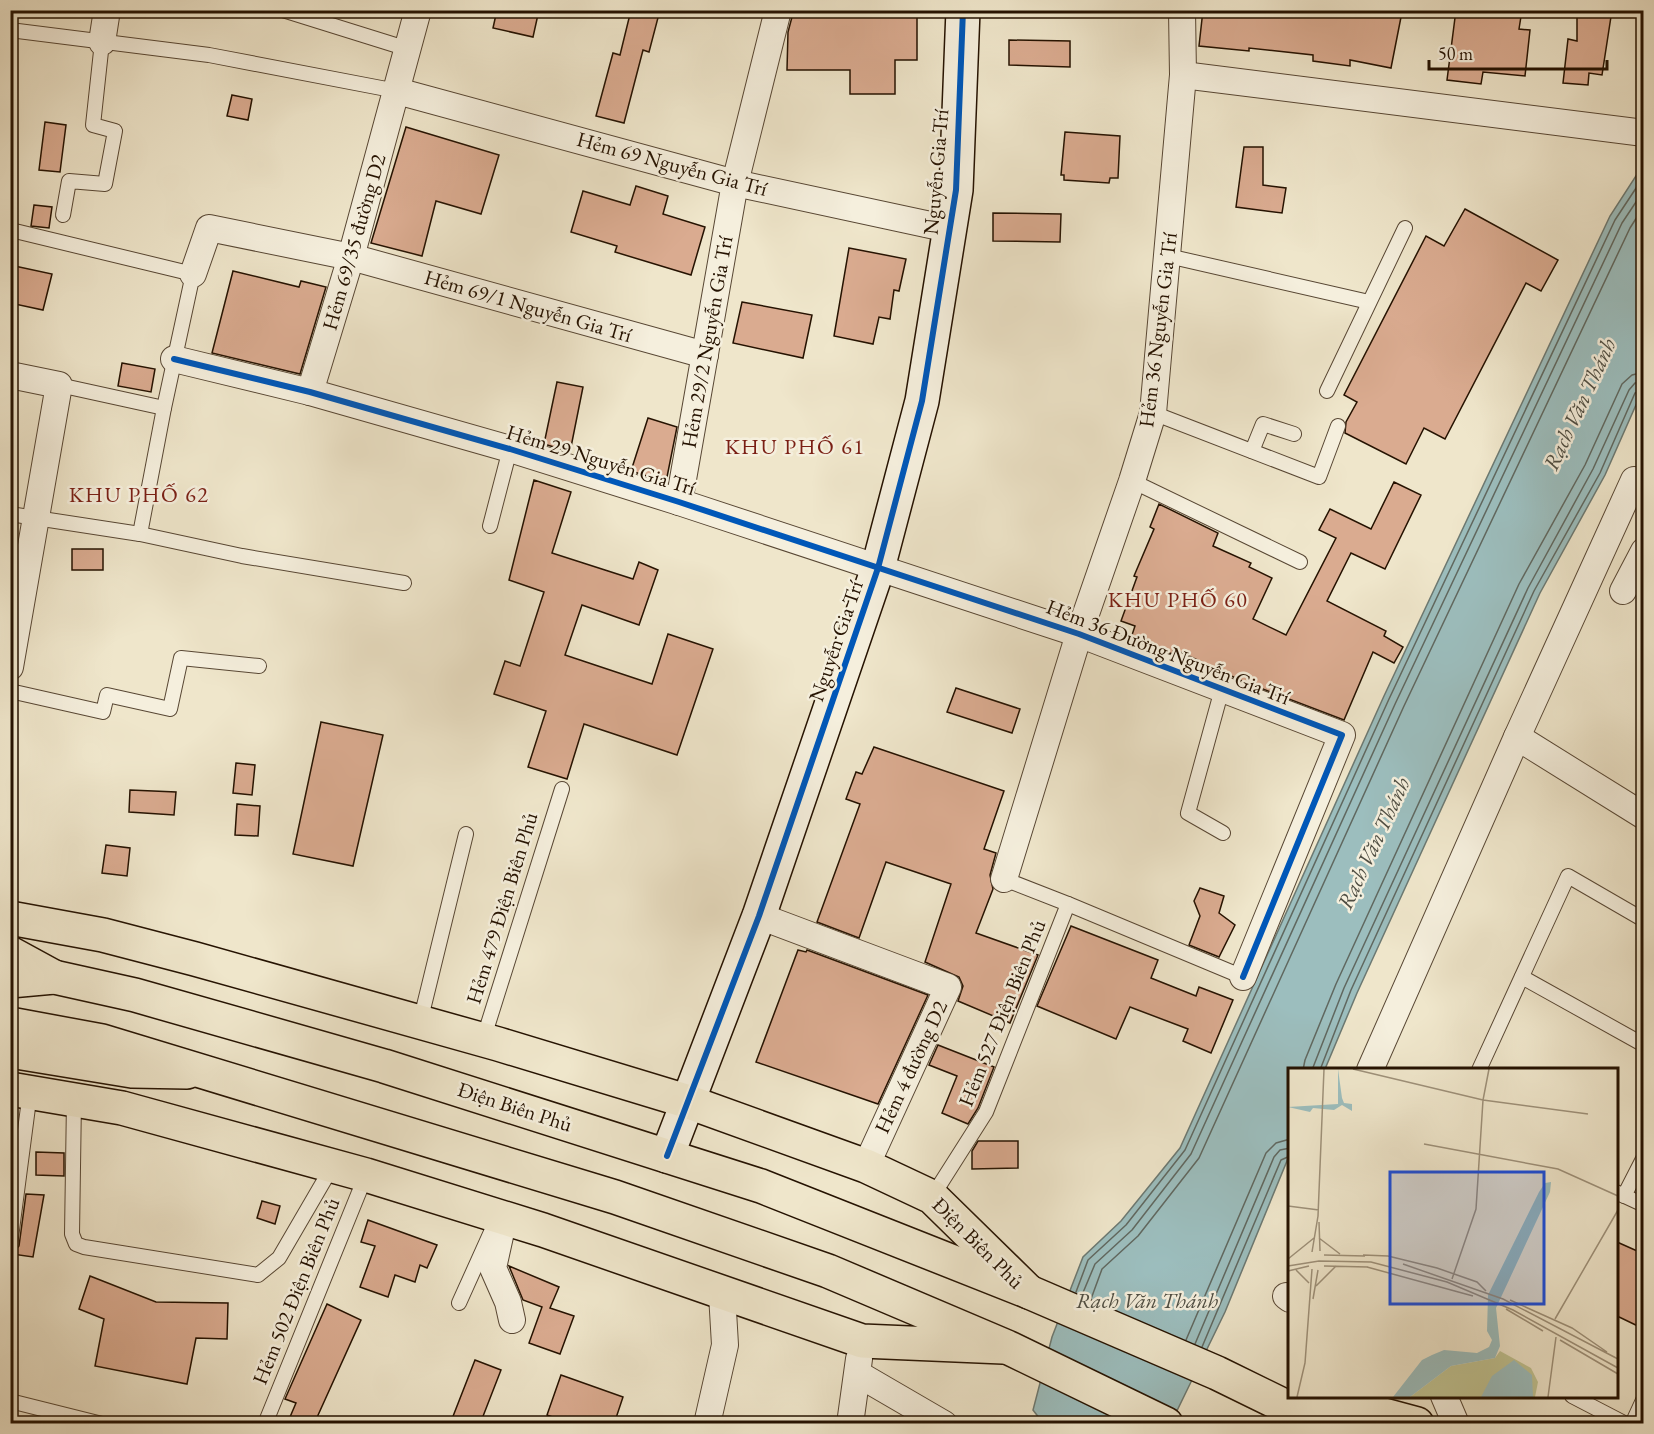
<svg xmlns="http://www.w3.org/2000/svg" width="1654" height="1434" font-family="'EB Garamond',serif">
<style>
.water{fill:#9cbebe;stroke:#6c7972;stroke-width:1.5}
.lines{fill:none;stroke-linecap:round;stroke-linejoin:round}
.shore{stroke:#606860;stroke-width:1.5}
.building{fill:#daab90;stroke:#251201;stroke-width:1.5}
.lane-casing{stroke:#584734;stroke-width:16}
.street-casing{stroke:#584734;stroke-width:28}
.secondary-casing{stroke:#251201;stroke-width:36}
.primary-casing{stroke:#251201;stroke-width:36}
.highway-casing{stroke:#251201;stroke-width:36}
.lane{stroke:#f5efdd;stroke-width:14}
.street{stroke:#f5efdd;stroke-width:26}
.secondary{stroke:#f5efdd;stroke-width:33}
.primary{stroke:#efe6cb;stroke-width:33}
.highway{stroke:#efe6cb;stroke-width:33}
.cycleway-casing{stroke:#f5efdd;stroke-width:10}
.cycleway{stroke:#0057b8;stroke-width:6}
.labels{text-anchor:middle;stroke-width:5;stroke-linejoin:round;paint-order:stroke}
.street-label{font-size:21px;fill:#251201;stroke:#f5efdd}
.water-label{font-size:22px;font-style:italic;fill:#4f4e43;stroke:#f5efdd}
.neighbourhood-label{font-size:22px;letter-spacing:1.5px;fill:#7a1f14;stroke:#f5efdd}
.inset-road{fill:none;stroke:#9e917a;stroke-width:1.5}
.view{fill:#1d4ed8;fill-opacity:0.15;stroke:#1d4ed8;stroke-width:3}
.inset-edge{fill:none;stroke:#251201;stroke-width:3}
</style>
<rect width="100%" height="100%" fill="#efe6cb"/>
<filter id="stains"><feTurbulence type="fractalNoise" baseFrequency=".00333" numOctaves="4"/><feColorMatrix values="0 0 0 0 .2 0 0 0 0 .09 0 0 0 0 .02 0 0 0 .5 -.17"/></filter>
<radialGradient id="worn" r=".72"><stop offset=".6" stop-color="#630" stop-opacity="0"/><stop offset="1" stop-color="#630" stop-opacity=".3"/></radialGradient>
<polygon class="water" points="1643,165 1643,389 1605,475 1540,593 1357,993 1325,1069 1290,1070 1289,1156 1225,1312 1171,1423 1043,1423 1033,1410 1052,1337 1083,1257 1121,1221 1180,1148 1384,696 1610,216"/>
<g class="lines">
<g class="shore">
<polyline points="1303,1070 1305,1060 1336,984 1519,584 1585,465 1622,384 1632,375 1644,372"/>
<polyline points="1312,1070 1344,988 1528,588 1593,469 1629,390 1635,383 1644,382"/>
<polyline points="1320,1070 1351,990 1534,591 1600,473 1635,393 1644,389"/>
<polyline points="1076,1292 1088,1260 1126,1225 1185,1150 1389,699 1615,220 1644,176"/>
<polyline points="1082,1295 1095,1264 1132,1230 1191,1154 1396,702 1622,223 1644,190"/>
<polyline points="1091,1299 1102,1269 1138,1236 1199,1158 1404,706 1630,228 1644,206"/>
<polyline points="1186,1340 1266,1153 1276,1143 1290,1139"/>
<polyline points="1195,1344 1274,1157 1280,1150 1290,1148"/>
<polyline points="1202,1347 1281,1160 1290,1156"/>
</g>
</g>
<g class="building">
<polygon points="497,10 539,10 533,37 493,28"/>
<polygon points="631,10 660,10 649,52 643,50 624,123 596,116 613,53 620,55"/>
<polygon points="1203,10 1392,10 1402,12 1391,68 1350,60 1350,66 1313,61 1313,55 1249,48 1249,51 1199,46"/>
<polygon points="1456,10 1522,10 1519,29 1530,30 1525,76 1483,72 1481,84 1447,80"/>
<polygon points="1577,10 1612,10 1602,75 1589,73 1588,85 1563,83 1568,39 1577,41"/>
<polygon points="917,16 917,60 895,60 895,94 850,94 850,70 787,70 788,32 792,17"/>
<polygon points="1009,40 1070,41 1070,67 1009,65"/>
<polygon points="232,95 252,99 248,120 227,116"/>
<polygon points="45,122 66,125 60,172 39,170"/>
<polygon points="406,127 499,155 481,214 436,201 422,256 371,243"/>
<polygon points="1065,132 1120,136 1118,178 1110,178 1109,183 1064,180 1064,175 1061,175"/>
<polygon points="1244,147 1263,147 1263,185 1286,188 1282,213 1236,207"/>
<polygon points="636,186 668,196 663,214 705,227 691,275 615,252 617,246 571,232 583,191 630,205"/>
<polygon points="34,205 52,207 49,228 31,226"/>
<polygon points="1465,209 1558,260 1541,291 1526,283 1445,439 1424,428 1406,464 1345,433 1346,422 1357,402 1344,395 1426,236 1444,246"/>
<polygon points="993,213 1061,214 1060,242 993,241"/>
<polygon points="849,248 906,259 899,291 894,290 890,319 879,317 873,344 834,336"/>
<polygon points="10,265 52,274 43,310 10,303"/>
<polygon points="233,271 299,287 301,281 326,287 300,374 212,353"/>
<polygon points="742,302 812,315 803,358 733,343"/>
<polygon points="122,363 155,369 151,392 118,386"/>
<polygon points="557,382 583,387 570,452 544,444"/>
<polygon points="648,418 677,427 666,482 631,471"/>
<polygon points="534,480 571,492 552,553 633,579 639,562 658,570 639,625 582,605 565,655 652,684 668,634 713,649 677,755 584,724 567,779 528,767 546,711 494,694 505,661 520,666 544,592 509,580"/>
<polygon points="1394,482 1421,495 1385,569 1351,553 1327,601 1386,631 1384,636 1403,647 1394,663 1373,652 1344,720 1242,681 1174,649 1172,654 1131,638 1135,626 1121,621 1137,577 1134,576 1154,529 1150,527 1159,504 1218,533 1213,546 1251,563 1249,567 1272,578 1253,619 1286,635 1336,538 1319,530 1330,509 1371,529"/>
<rect x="72" y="549" width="31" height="21"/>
<polygon points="956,688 1020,709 1012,733 947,712"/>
<polygon points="321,722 383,735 353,866 293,854"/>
<polygon points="874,747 1004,791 984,849 996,853 990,875 993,889 976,933 1038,955 1010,1023 958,1001 963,986 959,977 925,962 951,884 886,862 859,938 817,922 860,804 846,799 856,772 862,774"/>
<polygon points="236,763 255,765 252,795 233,793"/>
<polygon points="130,790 176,792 174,815 129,812"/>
<polygon points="237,804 260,806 258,836 235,835"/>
<polygon points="106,845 130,848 127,876 102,873"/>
<polygon points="1200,888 1224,896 1219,913 1235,925 1219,957 1189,945 1200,916 1194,901"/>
<polygon points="1071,926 1158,960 1151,978 1196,996 1199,987 1233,1000 1211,1053 1183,1041 1188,1029 1130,1007 1116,1039 1037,1006"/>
<polygon points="798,950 806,952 807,950 928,995 878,1104 756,1062"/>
<polygon points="938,1045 994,1067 978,1108 968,1124 942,1113 957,1076 929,1065"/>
<polygon points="978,1141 1018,1141 1018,1168 972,1169 972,1151"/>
<polygon points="36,1152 64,1153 64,1176 36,1175"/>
<polygon points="26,1194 44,1195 33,1257 12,1254 19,1246"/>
<polygon points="262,1201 280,1206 275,1224 257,1218"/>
<polygon points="368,1220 437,1245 427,1268 420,1265 415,1282 395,1275 388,1297 360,1287 375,1246 361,1242"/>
<polygon points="1617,1242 1644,1254 1644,1329 1617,1316"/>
<polygon points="509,1266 559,1287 550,1308 574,1316 560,1354 529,1343 542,1307 523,1300"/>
<polygon points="90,1276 156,1302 228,1303 227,1339 196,1338 187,1384 95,1366 104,1319 79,1309"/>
<polygon points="327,1304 361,1320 314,1424 287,1424 296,1403 285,1399"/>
<polygon points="475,1360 501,1370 480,1424 450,1424"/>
<polygon points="561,1375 623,1397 614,1424 572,1424 547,1415"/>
</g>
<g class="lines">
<defs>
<g id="lane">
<polyline points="283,10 408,49"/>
<polyline points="10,30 209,55 397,91"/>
<polyline points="63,215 69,181 105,184 115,131 93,125 102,42"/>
<polyline points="15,231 193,274 164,408 59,385"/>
<polyline points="1168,256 1369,302"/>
<polyline points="1327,391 1405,228"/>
<polyline points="1153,413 1319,477 1338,426"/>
<polyline points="1252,451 1263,424 1294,434"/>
<polyline points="1132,481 1300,562"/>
<polyline points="10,514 140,534 242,556 404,583"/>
<polyline points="490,526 510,449"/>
<polyline points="140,534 164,408"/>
<polyline points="1222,689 1188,813 1223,833"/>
<polyline points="10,691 103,712 107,695 170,709 181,658 259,666"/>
<polyline points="1644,733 1644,746"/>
<polyline points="1068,904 1243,977"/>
<polyline points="1522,977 1644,1045"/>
<polyline points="420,1022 466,834"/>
<polyline points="483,1040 562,789"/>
<polyline points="1479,1070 1568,876 1644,920"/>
<polyline points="74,1100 72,1234 76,1244 84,1247 258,1275 279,1258 332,1167"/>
<polyline points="1616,1192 1644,1205"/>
<polyline points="1624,1196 1644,1157"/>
<polyline points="932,1197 986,1112 1068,904 1004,879"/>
<polyline points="10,1245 30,1092"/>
<polyline points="459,1303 491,1232"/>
<polyline points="1572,1396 1626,1424"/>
<polyline points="10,1401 102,1424"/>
<polyline points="265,1424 366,1175"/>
<polyline points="1632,1424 1644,1398"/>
</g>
<g id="street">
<polyline points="102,42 107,10"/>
<polyline points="1183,75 1644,133"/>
<polyline points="397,91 735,183 949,229"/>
<polyline points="193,274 209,228 351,257 705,355"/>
<polyline points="174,359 310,392 510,449 679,502 1079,634 1342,735 1243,977"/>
<polyline points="10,375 59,385 10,667"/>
<polyline points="310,392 351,257 418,10"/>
<polyline points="679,502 735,183 778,10"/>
<polyline points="1623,591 1644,551"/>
<polyline points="1517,737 1634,480"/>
<polyline points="1004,879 1079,634 1132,481 1153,413 1183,75 1182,10"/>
<polyline points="759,916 948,987 866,1166"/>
<polyline points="1370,1070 1517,737 1644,816"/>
<polyline points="504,1218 493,1268 508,1302 512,1320"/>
<polyline points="1286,1296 1290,1299"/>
<polyline points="858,1374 944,1424"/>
<polyline points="1444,1396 1456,1424"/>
<polyline points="707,1424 725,1345 722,1294"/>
<polyline points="850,1424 859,1359"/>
</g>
<polyline id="secondary" points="667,1156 759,916 878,568 922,401 956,190 963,10"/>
<g id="primary">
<polyline points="10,918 103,935 195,959 498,1044 686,1101 866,1166 932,1197 1029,1292"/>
<polyline points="10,953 54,977"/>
<polyline points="10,1051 132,1071 187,1072"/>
<polyline points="10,1089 122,1108 366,1175 543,1230 862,1341 1003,1347"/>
<polyline points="1313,1396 1417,1424"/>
</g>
<g id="highway">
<polyline points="10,981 54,977 135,995 384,1066 761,1186 1029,1292 1217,1373 1321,1424"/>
<polyline points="10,1024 102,1041 615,1197 828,1271 1007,1347 1166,1424"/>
</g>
</defs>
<use href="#lane" class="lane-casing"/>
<use href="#street" class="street-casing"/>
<use href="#secondary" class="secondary-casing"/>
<use href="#primary" class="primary-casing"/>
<use href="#highway" class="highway-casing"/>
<use href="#lane" class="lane"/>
<use href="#street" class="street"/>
<use href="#secondary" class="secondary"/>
<use href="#primary" class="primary"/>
<use href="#highway" class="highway"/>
<defs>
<g id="cycleway">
<polyline points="174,359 310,392 510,449 679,502 1079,634 1342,735 1243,977"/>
<polyline points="667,1156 759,916 878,568 922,401 956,190 963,10"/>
</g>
</defs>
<use href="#cycleway" class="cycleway-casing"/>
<use href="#cycleway" class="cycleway"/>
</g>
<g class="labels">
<g class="street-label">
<text transform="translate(672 164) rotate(15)" y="7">Hẻm 69 Nguyễn Gia Trí</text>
<text transform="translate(936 172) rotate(-85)" y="7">Nguyễn Gia Trí</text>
<text transform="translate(354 242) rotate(-74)" y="7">Hẻm 69/35 đường D2</text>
<text transform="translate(528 306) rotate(16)" y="7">Hẻm 69/1 Nguyễn Gia Trí</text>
<text transform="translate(1158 330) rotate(-83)" y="7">Hẻm 36 Nguyễn Gia Trí</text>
<text transform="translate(707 342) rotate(-80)" y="7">Hẻm 29/2 Nguyễn Gia Trí</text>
<text transform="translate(601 460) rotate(17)" y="7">Hẻm 29 Nguyễn Gia Trí</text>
<text transform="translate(836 641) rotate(-71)" y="7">Nguyễn Gia Trí</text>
<text transform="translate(1168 652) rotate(21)" y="7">Hẻm 36 Đường Nguyễn Gia Trí</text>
<text transform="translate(502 908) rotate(-73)" y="7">Hẻm 479 Điện Biên Phủ</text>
<text transform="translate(1002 1013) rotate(-68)" y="7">Hẻm 527 Điện Biên Phủ</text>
<text transform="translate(911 1067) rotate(-65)" y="7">Hẻm 4 đường D2</text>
<text transform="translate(515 1107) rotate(18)" y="7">Điện Biên Phủ</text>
<text transform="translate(978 1243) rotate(45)" y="7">Điện Biên Phủ</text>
<text transform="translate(296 1291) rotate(-68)" y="7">Hẻm 502 Điện Biên Phủ</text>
</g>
<g class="water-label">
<text transform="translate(1579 404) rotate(-65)" y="8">Rạch Văn Thánh</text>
<text transform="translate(1373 843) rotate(-65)" y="8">Rạch Văn Thánh</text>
<text x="1147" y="1308">Rạch Văn Thánh</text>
</g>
<g class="neighbourhood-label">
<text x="795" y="454">KHU PHỐ 61</text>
<text x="139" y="502">KHU PHỐ 62</text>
<text x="1178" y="607">KHU PHỐ 60</text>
</g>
</g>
<g transform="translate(1288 1068)">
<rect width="330" height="330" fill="#efe6cb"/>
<path d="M212 283 243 300 250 314 247 329H122L163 298 207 290Z" fill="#c0c392"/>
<path d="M50 1 54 30 56 35 64 36V43L54 37 46 42 25 40 22 44 0 39 50 36ZM263 114 262 124 208 240 212 278 207 290 163 298 122 329H105L134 292 144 287 156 282 189 285 201 279 204 272 199 263 200 227 251 124 257 115ZM226 292 244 307 245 329H193L204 308Z" fill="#9cbebe"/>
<path class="inset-road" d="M65 1 195 32 300 46M136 76 270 101 330 128M0 138 31 142M31 154 32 183M31 170 52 186M24 184 30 148 36 1M36 187 77 188M75 187 100 188 149 200 189 214 198 223M0 191 26 170M115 196 215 231 330 291M0 198 31 193 83 194 159 214 225 242 330 300M36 198 80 199M79 199 185 228M8 202 21 215M0 203 21 198M164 211 188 141 195 32 201 1M28 218 48 198M25 231 30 202M222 232 284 260 319 284M218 241 255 263M267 251 330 142M272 272 330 306M9 329 17 295 24 201M260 329 268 269"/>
<path class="view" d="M102 104H256V236H102Z"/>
<rect width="330" height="330" class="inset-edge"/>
</g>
<rect width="1654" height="1434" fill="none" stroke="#efe6cb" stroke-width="36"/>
<rect x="12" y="12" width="1630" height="1410" fill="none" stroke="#251201" stroke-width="3"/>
<rect x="18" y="18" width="1618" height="1398" fill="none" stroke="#251201" stroke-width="1.5"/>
<path d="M1429 60v9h178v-9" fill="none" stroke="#251201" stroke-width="3"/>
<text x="1438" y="60" font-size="18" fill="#251201" stroke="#f5efdd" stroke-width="4.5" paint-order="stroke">50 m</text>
<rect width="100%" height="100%" filter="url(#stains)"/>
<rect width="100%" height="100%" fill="url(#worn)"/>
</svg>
